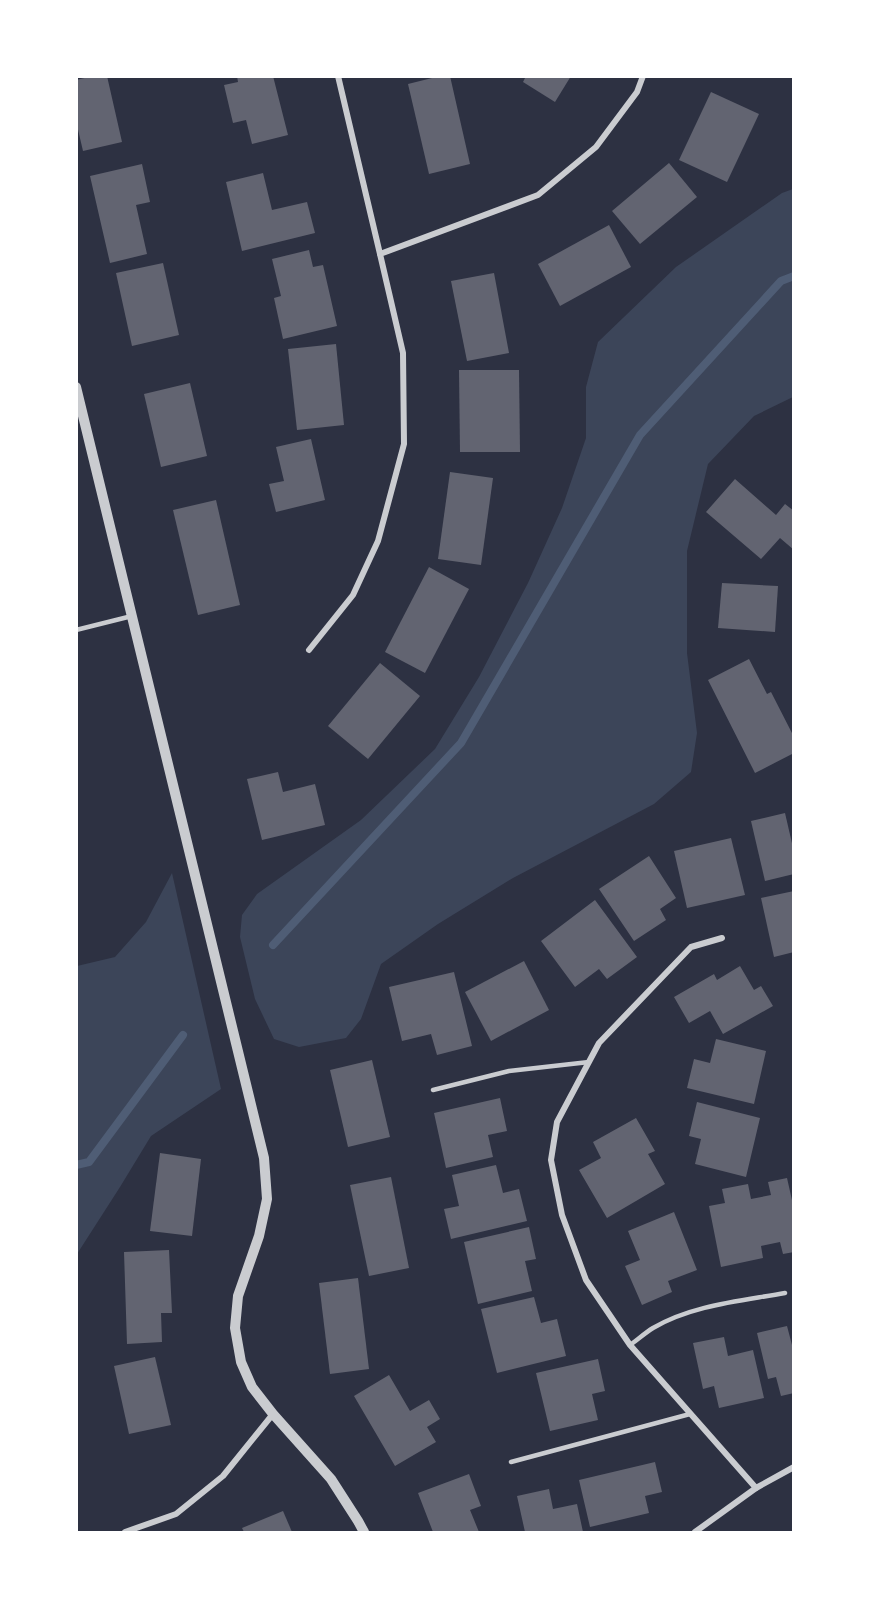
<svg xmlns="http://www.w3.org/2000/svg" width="870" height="1609" font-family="'Archivo Narrow',sans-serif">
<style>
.green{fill:#3c4559}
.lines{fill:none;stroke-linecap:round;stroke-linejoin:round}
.stream{stroke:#4f5d75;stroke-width:8}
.building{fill:#626471}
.service{stroke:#caccd0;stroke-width:4.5}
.minor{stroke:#caccd0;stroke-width:6}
.tertiary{stroke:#caccd0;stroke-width:10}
</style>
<rect width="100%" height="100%" fill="#2d3142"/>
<g class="green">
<polygon points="793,189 793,397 754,416 708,464 687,551 687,653 697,733 691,772 654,804 513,878 438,924 381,964 361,1019 346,1038 299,1047 274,1039 255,999 240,937 242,915 257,894 361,820 435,749 479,677 528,583 562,508 586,438 586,387 598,342 676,267 782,193"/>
<polygon points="172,873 221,1089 151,1136 120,1187 77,1254 77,966 115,957 146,922"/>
</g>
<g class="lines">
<g class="stream">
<polyline points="273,945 461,743 640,435 781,281 794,276"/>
<polyline points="76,1165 89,1162 183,1035"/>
</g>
</g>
<g class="building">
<polygon points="93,76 107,76 122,142 83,151 76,121 76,80"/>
<polygon points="237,76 273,76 288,135 252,144 246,120 233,123 224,85 238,82"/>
<polygon points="440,76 450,76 470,164 429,174 408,84"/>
<polygon points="526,76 571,76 555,102 523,82"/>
<polygon points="711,92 759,114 727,182 679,160"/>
<polygon points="669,163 697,197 640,244 612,211"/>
<polygon points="142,164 150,202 136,205 147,254 110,263 90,176"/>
<polygon points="263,173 272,210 307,202 315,233 242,251 226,182"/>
<polygon points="609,225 631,267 560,306 538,264"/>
<polygon points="309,250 313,267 323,265 337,326 283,339 274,298 281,296 272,259"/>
<polygon points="163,263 179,335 132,346 116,273"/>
<polygon points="494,273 509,353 467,361 451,281"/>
<polygon points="336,344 344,425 297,430 288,349"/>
<polygon points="459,370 519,370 520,452 460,452"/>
<polygon points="190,383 207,456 161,467 144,394"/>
<polygon points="311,439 325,500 276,512 269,484 284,481 276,447"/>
<polygon points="450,472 493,478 481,565 438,559"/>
<polygon points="735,479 776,515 785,504 794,511 794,550 780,538 761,559 706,512"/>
<polygon points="216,500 240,605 198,615 173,510"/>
<polygon points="429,567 469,589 425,673 385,652"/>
<polygon points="722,583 778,586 775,632 718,628"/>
<polygon points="749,659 767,694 771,692 794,737 794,753 755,773 708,680"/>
<polygon points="380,663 420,696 368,759 328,726"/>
<polygon points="278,772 283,792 315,784 325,825 262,840 247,779"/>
<polygon points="785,813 794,852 794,874 765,881 751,821"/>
<polygon points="731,838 745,895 687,908 674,851"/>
<polygon points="649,856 676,898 660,909 666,920 634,941 599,889"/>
<polygon points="794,891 794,952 774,957 761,898"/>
<polygon points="595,900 637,957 607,979 599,969 575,987 541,941"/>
<polygon points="524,961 549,1010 491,1041 465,992"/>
<polygon points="740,966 754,990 761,986 773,1006 723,1034 710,1011 689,1023 674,997 714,974 717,980"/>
<polygon points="454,972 472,1046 437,1055 431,1034 402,1041 389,987"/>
<polygon points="716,1039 766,1051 754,1104 687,1088 694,1059 710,1063"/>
<polygon points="372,1060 390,1137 348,1147 330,1070"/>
<polygon points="500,1098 507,1131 488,1135 493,1157 446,1168 434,1113"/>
<polygon points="697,1102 760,1118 746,1177 695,1164 701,1139 689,1136"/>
<polygon points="636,1118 655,1151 648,1154 665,1184 607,1218 579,1170 601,1158 593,1142"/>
<polygon points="160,1153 201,1159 192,1236 150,1231"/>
<polygon points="496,1165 503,1193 519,1189 527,1221 451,1239 444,1209 459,1206 452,1175"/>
<polygon points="391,1177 409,1268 369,1276 350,1185"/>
<polygon points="787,1178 794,1209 794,1252 783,1254 780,1242 761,1246 763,1258 721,1267 709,1206 725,1203 722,1189 748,1184 751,1199 771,1195 768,1182"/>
<polygon points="674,1212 697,1270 668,1281 672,1292 642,1305 625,1266 640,1260 628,1231"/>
<polygon points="529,1227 536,1259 525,1261 532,1291 478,1304 464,1242"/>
<polygon points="169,1250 172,1313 161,1313 162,1342 127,1344 124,1252"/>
<polygon points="358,1278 369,1369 330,1374 319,1283"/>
<polygon points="534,1297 541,1323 557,1319 566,1356 497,1373 481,1309"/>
<polygon points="787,1326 792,1345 794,1345 794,1393 781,1396 776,1377 768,1379 757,1333"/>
<polygon points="724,1337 728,1356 753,1350 764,1398 719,1408 714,1386 703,1389 693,1343"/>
<polygon points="155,1357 171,1425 129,1434 114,1366"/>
<polygon points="598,1359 605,1391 592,1394 598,1420 550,1431 536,1373"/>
<polygon points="389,1375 410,1411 429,1400 440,1419 427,1427 436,1442 395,1466 354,1396"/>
<polygon points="655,1462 662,1492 645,1496 649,1513 590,1527 579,1480"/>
<polygon points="469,1474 481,1506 470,1510 479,1532 433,1532 418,1493"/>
<polygon points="549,1489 553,1509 577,1504 583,1532 525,1532 517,1496"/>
<polygon points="283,1511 292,1532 244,1532 242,1528"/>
</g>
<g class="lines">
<g class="service">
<polyline points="76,630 132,616"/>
<polyline points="433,1090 509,1071 589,1062"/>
<path d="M630 1345C637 1340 645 1333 653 1328 692 1305 741 1301 785 1293"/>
<polyline points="511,1462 690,1414"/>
</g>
<g class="minor">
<polyline points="338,76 380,254"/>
<polyline points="309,650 353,595 378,541 404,444 403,353 380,254 538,195 596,147 637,92 643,76"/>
<polyline points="722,938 691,947 599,1043 557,1122 551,1160 562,1215 586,1280 630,1345 756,1488"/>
<polyline points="125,1532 176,1514 223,1476 273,1414"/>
<polyline points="695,1532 756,1488 794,1467"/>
</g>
<polyline class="tertiary" points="76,387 264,1158 267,1199 259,1236 238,1296 235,1328 241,1362 252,1387 273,1414 331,1479 358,1521 364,1532"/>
</g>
<rect width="870" height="1609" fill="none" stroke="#ffffff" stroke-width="156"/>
</svg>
